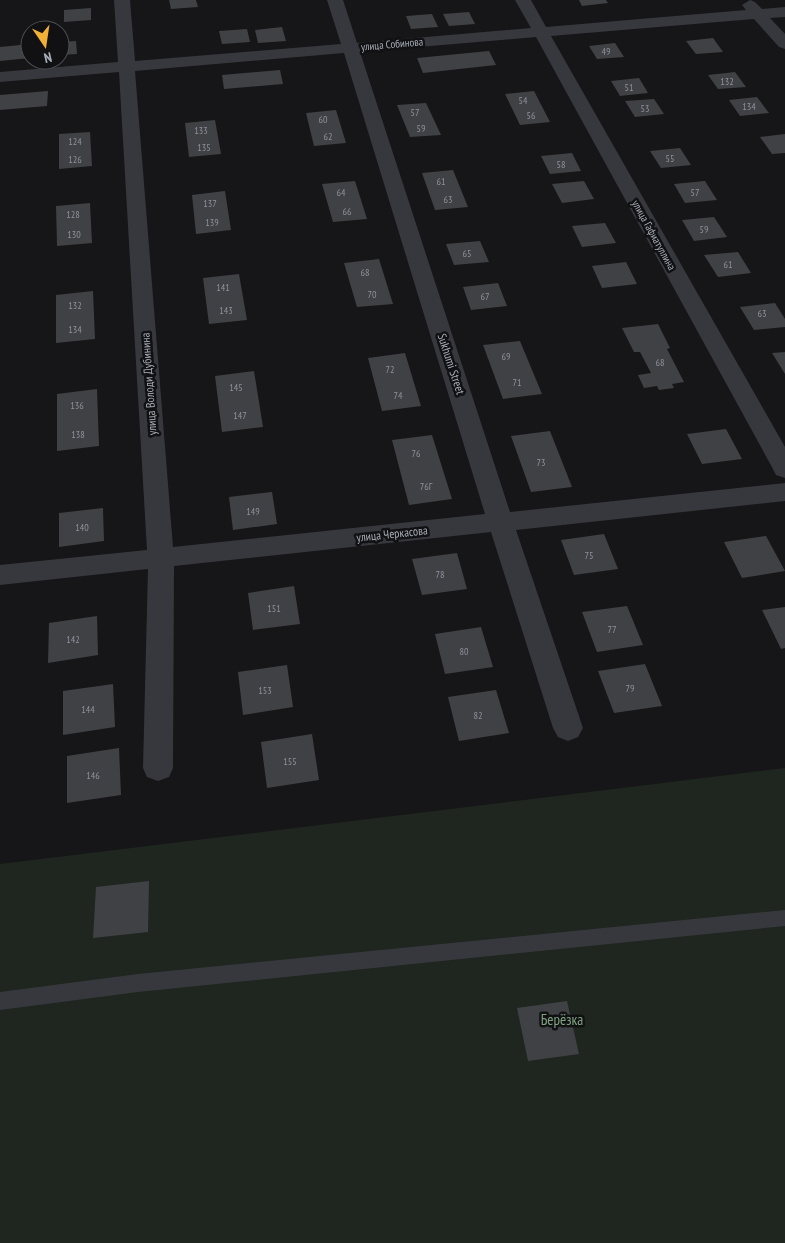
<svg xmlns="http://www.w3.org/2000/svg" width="785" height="1243" font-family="'PT Sans Narrow',sans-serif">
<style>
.green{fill:#1e261f}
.building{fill:#404145}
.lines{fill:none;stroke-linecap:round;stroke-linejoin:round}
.lane{fill:#37383d;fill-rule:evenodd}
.street{fill:#37383d;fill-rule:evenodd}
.labels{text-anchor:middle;stroke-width:5;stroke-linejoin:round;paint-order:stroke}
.number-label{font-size:10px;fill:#8e929b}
.far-street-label{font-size:11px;fill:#a8adb8;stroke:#111113}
.street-label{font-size:12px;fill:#a8adb8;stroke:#111113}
.near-park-label{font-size:15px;fill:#7fa381;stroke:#111113}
</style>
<rect width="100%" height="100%" fill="#161618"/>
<polygon class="green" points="785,768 785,1243 0,1243 0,864"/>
<g class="building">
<polygon points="169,0 196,0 198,7 171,9"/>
<polygon points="579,0 606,0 608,3 582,6"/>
<polygon points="91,8 91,20 64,22 64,10"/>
<polygon points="469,12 475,24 449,26 443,14"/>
<polygon points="432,14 438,27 411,29 406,16"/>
<polygon points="282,27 286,41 258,43 255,30"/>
<polygon points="247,29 250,42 222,44 219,31"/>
<polygon points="713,38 723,52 696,54 686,41"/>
<polygon points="76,41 77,54 60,55 60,42"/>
<polygon points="615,43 624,57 597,59 589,46"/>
<polygon points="30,44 30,58 0,61 0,47"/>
<polygon points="489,51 496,65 423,73 417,58"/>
<polygon points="280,70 283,84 224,89 222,75"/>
<polygon points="735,72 746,87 718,89 708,75"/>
<polygon points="639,78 648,93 620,96 611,81"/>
<polygon points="48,91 47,106 0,110 0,95"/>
<polygon points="534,91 550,122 520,125 505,94"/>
<polygon points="757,97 769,113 740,116 729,100"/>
<polygon points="654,99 664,114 635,117 625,101"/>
<polygon points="426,103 441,135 410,137 397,105"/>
<polygon points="336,110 346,143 314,146 306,113"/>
<polygon points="215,120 221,154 189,157 185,123"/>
<polygon points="90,132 92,166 59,169 59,134"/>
<polygon points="785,134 785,153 772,154 760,137"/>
<polygon points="680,148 691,165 661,168 650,151"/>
<polygon points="572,153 581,171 550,174 541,156"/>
<polygon points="453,170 468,207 435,210 422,173"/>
<polygon points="355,181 367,219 333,222 322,184"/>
<polygon points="584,181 594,199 562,203 552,184"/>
<polygon points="705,181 717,200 685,203 674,184"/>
<polygon points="225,191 231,230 196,234 192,195"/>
<polygon points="90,203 92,243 57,246 56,206"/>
<polygon points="714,217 727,237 694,241 682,220"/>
<polygon points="605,223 616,243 582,247 572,226"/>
<polygon points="480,241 489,262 454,265 446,244"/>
<polygon points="738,252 751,273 718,277 704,255"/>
<polygon points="379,259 393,304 357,307 344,263"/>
<polygon points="626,262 637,284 602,288 592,266"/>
<polygon points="239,274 247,320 209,324 203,278"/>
<polygon points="498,283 507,306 471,310 463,287"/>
<polygon points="93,291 95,339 56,343 56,295"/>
<polygon points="775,303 785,319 785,327 754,330 740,307"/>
<polygon points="658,324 670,348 667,349 684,382 672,384 674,388 659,390 657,386 644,388 638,375 651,373 640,352 634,352 622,328"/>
<polygon points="520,341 542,394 503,399 483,345"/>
<polygon points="785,352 785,374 772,353"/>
<polygon points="405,353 421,406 382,411 368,358"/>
<polygon points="254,371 263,427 222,432 215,376"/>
<polygon points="97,389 99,446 57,451 57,394"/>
<polygon points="726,429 742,459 702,464 687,434"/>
<polygon points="550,431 572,487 531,492 511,436"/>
<polygon points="432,435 452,499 409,505 392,440"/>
<polygon points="272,492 277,524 233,530 229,497"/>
<polygon points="103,508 104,541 59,547 59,513"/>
<polygon points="604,534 618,569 574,575 561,540"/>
<polygon points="766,536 785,571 742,578 724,542"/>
<polygon points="457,553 467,589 422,595 412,559"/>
<polygon points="294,586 300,624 253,630 248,593"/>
<polygon points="627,606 643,645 597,652 582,612"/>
<polygon points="785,607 785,648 781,649 762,610"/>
<polygon points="97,616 98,655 48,663 49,623"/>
<polygon points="481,627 493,667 445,674 435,634"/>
<polygon points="645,664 662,706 614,713 598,671"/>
<polygon points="287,665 293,707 243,715 238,672"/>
<polygon points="113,684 115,727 63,735 63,691"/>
<polygon points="496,690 509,733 459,741 448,697"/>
<polygon points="312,734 319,780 267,788 261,742"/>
<polygon points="119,748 121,795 67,803 67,756"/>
<polygon points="149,881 148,932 93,938 96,887"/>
<polygon points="567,1001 579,1054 528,1061 517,1008"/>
</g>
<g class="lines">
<polygon class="lane" points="785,910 785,926 138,992 0,1010 0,992 138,974"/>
<path class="street" d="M114 0H130L135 61 341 44 327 0H343L357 43 531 28 515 0H531L546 27 746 10 742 5 750 0 755 2 762 9 785 7V17L770 18 785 34V49L779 47 754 19 551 36 785 447V478L776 475 773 469 536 37 360 52 510 512 785 483V501L516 530 583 728 578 737 568 741 558 737 553 728 491 532 174 566 173 768 169 777 158 781 147 777 143 768 148 569 0 585V565L147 550 119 72 0 82V72L118 62ZM344 53 485 514 173 547 135 71Z"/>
</g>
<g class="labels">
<g class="number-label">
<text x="606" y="55">49</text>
<text x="727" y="85">132</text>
<text x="629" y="91">51</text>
<text x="523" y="104">54</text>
<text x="749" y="110">134</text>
<text x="645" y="112">53</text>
<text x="415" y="116">57</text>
<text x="531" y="119">56</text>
<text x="323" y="123">60</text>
<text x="421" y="132">59</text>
<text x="201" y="134">133</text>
<text x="328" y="140">62</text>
<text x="75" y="145">124</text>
<text x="204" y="151">135</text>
<text x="670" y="162">55</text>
<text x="75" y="163">126</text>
<text x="561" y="168">58</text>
<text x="441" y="185">61</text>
<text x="341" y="196">64</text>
<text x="695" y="196">57</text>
<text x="448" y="203">63</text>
<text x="210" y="207">137</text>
<text x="347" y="215">66</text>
<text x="73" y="218">128</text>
<text x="212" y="226">139</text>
<text x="704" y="233">59</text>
<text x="74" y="238">130</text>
<text x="467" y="257">65</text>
<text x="728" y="268">61</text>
<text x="365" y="276">68</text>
<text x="223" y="291">141</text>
<text x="372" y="298">70</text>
<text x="485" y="300">67</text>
<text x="75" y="309">132</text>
<text x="226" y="314">143</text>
<text x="762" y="317">63</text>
<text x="75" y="333">134</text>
<text x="506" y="360">69</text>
<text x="660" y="366">68</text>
<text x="390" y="373">72</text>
<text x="517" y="386">71</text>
<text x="236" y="391">145</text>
<text x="398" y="399">74</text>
<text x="77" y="409">136</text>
<text x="240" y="419">147</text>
<text x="78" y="438">138</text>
<text x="416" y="457">76</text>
<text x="541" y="466">73</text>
<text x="426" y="490">76Г</text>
<text x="253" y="515">149</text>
<text x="82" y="531">140</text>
<text x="589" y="559">75</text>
<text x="440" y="578">78</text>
<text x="274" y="612">151</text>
<text x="612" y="633">77</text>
<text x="73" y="643">142</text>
<text x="464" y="655">80</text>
<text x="630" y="692">79</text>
<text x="265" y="694">153</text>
<text x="88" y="713">144</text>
<text x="478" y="719">82</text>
<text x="290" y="765">155</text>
<text x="93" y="779">146</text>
</g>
<g class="far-street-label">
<text transform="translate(392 44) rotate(-5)" y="4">улица Собинова</text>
<text transform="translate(654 235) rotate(61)" y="4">улица Гафиатуллина</text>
</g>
<g class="street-label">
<text transform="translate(451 364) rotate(72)" y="4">Sukhumi Street</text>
<text transform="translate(149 384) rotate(-94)" y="4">улица Володи Дубинина</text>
<text transform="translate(392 534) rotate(-6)" y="4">улица Черкасова</text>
</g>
<g class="near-park-label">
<text x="562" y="1025">Берёзка</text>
</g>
</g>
<g transform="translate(45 45) rotate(167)"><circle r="24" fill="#111113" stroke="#4d4f55"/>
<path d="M0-4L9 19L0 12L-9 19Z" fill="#f2b134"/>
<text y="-8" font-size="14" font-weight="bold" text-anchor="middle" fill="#a8adb8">N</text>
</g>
</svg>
